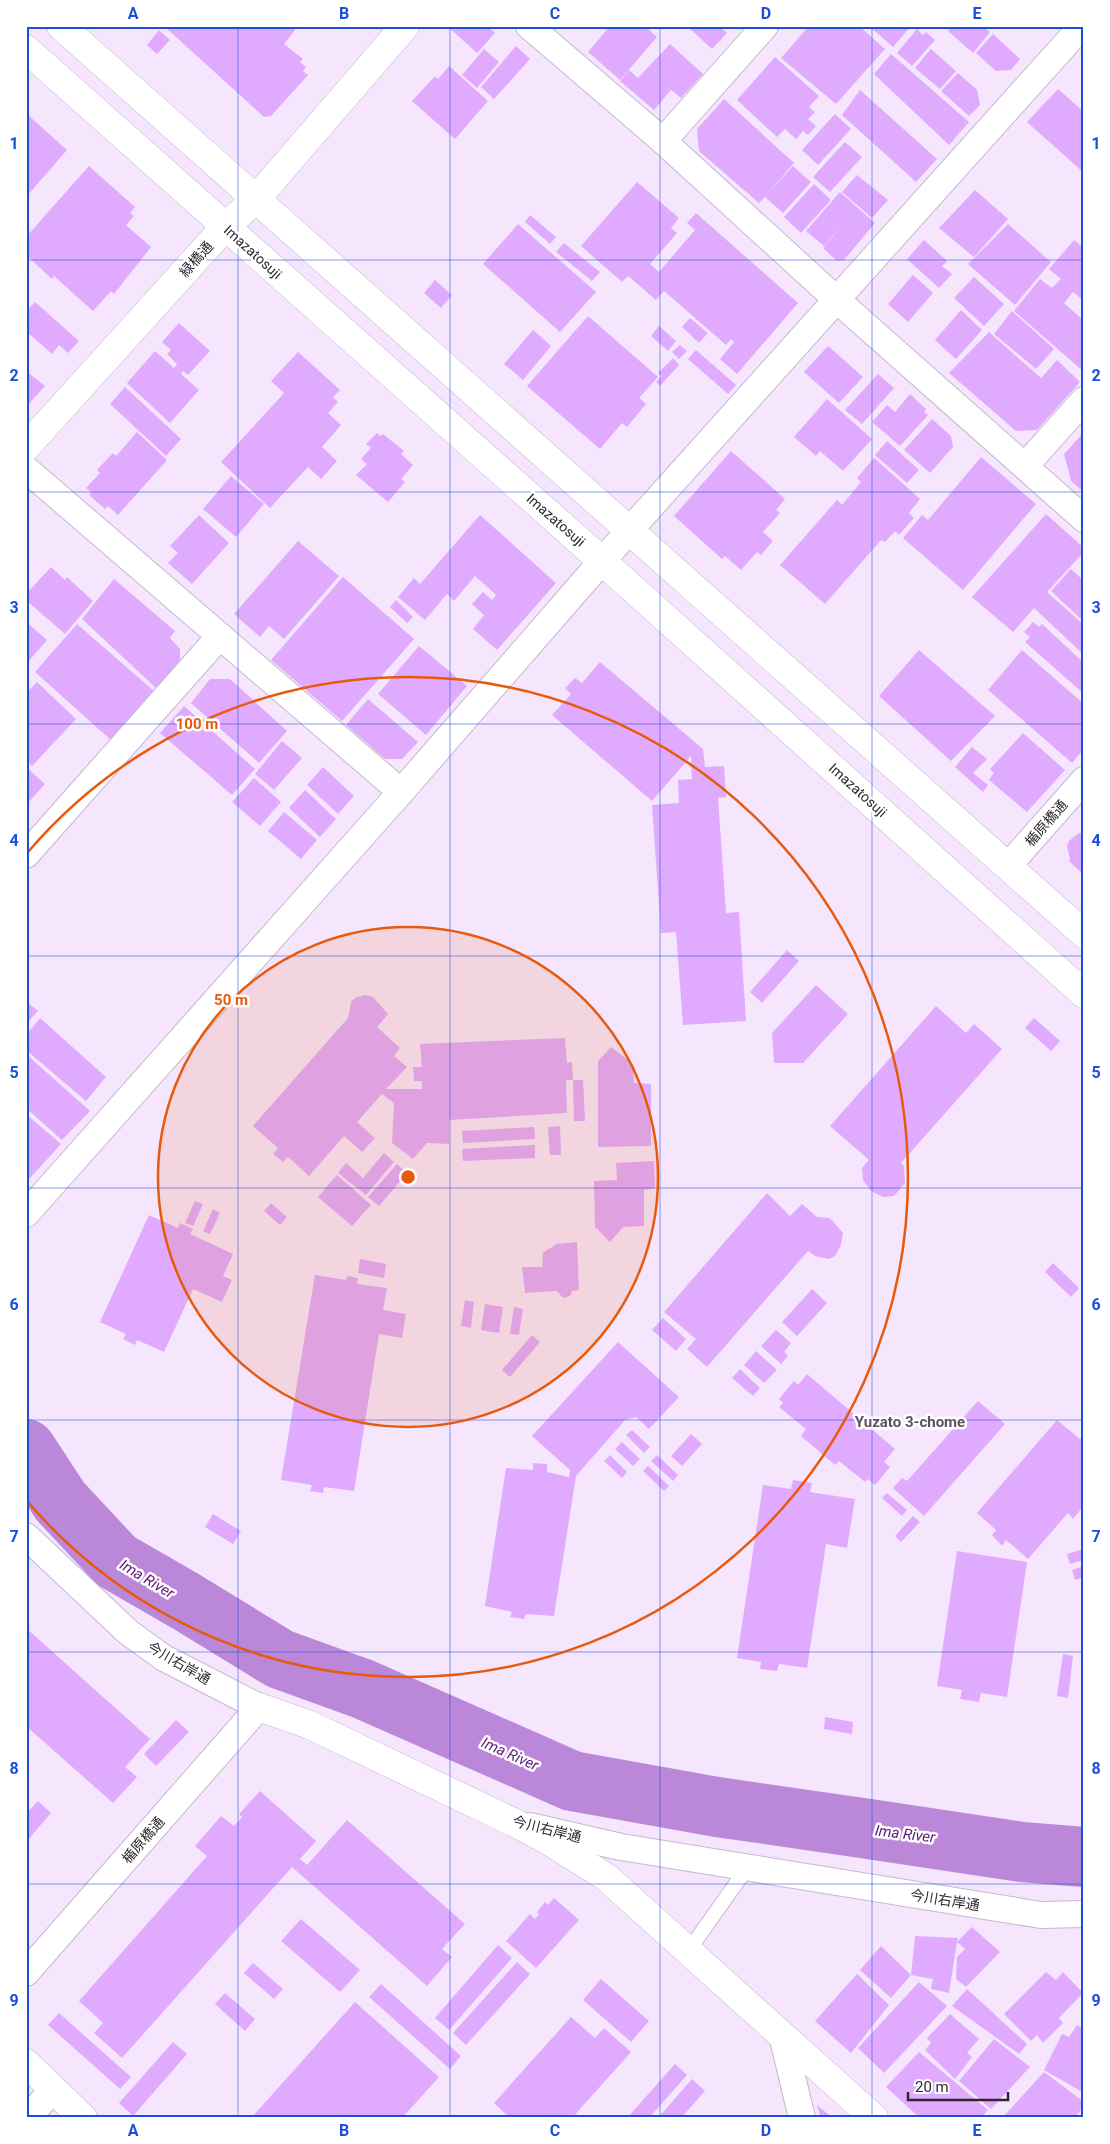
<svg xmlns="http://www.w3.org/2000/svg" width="1110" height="2144" font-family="Roboto,'Noto Sans JP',sans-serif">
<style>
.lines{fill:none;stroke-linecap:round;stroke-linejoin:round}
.river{stroke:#bb87d8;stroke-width:60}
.building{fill:#e0abff}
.lane-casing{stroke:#c5b7ce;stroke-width:16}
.street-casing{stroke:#c5b7ce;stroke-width:28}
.secondary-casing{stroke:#c5b7ce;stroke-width:29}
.lane{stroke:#fff;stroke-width:14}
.street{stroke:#fff;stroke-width:26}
.secondary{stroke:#fff;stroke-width:28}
.grid{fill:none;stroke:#1d4ed8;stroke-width:1;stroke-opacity:0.55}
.ring{fill:none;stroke:#e8590c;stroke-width:2.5}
.labels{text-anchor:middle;stroke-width:5;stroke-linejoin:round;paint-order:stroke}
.street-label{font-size:14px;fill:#2d2730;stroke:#fff}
.neighbourhood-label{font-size:15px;font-weight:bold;fill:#5d5164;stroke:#fff}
.water-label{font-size:15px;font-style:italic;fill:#5c1a7a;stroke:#fff}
.centre{fill:#e8590c;stroke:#fff;stroke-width:2.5}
.ring-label{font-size:15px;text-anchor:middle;font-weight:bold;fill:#e8590c;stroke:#fff;stroke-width:5;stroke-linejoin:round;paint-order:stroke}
.neatline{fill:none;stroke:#1d4ed8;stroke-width:2}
.grid-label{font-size:16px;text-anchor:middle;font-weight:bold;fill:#1d4ed8}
</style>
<rect width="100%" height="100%" fill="#f5e6fe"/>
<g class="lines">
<polyline class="river" points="26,1449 60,1501 116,1561 187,1602 280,1659 363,1689 572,1781 717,1807 869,1829 1022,1852 1084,1857"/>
</g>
<g class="building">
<polygon points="164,26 290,26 295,30 284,44 303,59 300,62 306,67 303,71 308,75 271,116 264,117"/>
<polygon points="447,26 487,26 495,33 477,53"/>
<polygon points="610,26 645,26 657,37 620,80 588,52"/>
<polygon points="687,26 719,26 727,33 712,49"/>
<polygon points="809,26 859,26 885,49 836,104 781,58"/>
<polygon points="869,26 911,26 893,47"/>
<polygon points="953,26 983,26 990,32 973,53 948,31"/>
<polygon points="917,29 923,35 926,32 935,40 912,66 897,53"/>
<polygon points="159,30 170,40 157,54 147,45"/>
<polygon points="993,34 1020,59 1011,70 996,71 976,53"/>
<polygon points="670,44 703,74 681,98 671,90 654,110 620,81 629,70 638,78"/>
<polygon points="516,46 530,59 494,99 481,87"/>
<polygon points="484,49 499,62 477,88 462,75"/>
<polygon points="931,49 956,71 940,89 915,68"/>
<polygon points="891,54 969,122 949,145 874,74"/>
<polygon points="775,57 819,96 809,107 815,112 808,119 816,126 808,135 803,131 796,139 785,129 777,137 737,100"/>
<polygon points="449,66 488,101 455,139 412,101 435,76 438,79"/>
<polygon points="958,73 977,90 980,105 969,116 941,91"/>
<polygon points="1058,89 1084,112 1084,173 1027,122"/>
<polygon points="860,90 937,159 916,182 842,115"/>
<polygon points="724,99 794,163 768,193 793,166 811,182 783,213 765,197 759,203 699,151 697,129"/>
<polygon points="26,113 67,150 26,197"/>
<polygon points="835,114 851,129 818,165 802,150"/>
<polygon points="845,142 862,157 830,192 813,177"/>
<polygon points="89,166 135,207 130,213 134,216 126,225 151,247 114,294 111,291 93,311 54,276 52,279 26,255 26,237"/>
<polygon points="857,175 888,200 872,218 842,192"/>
<polygon points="637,182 679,218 671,228 677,233 650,264 659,272 695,230 687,223 696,213 798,303 737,374 720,359 734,342 731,339 726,345 664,291 656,300 628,276 622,282 581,246"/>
<polygon points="814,184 831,200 801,233 784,217"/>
<polygon points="975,190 1008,219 974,257 939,228"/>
<polygon points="840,192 875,223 844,260 837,261 823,248 848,219 824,246 806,231"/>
<polygon points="530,215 556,237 550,244 525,222"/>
<polygon points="518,224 596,292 560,332 483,264"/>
<polygon points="1008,224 1051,262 1015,305 968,264"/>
<polygon points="924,240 947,261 942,266 952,274 939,288 907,259"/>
<polygon points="1074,240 1084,248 1084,301 1073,292 1064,303 1084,321 1084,372 1014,311 1040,279 1052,288 1061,279 1049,269"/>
<polygon points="564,243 600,272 592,281 556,252"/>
<polygon points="913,275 933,293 908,322 888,304"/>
<polygon points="974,277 1004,304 984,326 954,298"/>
<polygon points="435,280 452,295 441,308 424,293"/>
<polygon points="35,302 79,341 68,353 59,345 52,354 26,331 26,312"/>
<polygon points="961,310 982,330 956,359 935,340"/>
<polygon points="1012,311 1054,349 1036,369 994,334"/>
<polygon points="588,316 658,377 639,398 646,404 627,427 622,423 600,449 527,386"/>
<polygon points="690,318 708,333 699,343 682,327"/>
<polygon points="179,323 210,351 188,375 183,371 181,374 199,390 170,423 127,383 155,351 174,368 177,364 167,354 171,350 162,342"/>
<polygon points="659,326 676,341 668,351 651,336"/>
<polygon points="533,330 551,346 523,380 504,364"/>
<polygon points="989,332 1041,378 1057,360 1080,382 1037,430 1016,431 949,373"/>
<polygon points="680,345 687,351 679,359 672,352"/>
<polygon points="828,346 863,377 839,403 804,372"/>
<polygon points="696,350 736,385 728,394 688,359"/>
<polygon points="298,352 340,390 333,397 338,402 328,413 341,425 322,447 337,461 321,479 308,467 270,508 221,462 284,393 271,381"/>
<polygon points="673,358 679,365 660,386 656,382 662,376 658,373"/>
<polygon points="26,371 45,386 26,407"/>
<polygon points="878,374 894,388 862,424 845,410"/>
<polygon points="125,387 181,439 166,456 110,404"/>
<polygon points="910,394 926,409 924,412 928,415 900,446 872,422 887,405 895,412"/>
<polygon points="827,399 872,439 843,471 820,451 816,456 794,437"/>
<polygon points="932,419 951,436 953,447 930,473 904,450"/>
<polygon points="137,432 167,460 118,515 108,506 105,509 89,495 91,492 86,488 100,473 97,470 113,453 116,456"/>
<polygon points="1084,432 1084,492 1071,481 1064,454"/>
<polygon points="377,433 381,436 383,434 404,451 401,454 413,465 401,479 405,482 388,502 356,475 367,464 361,459 371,448 366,444"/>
<polygon points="887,441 919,470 907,483 875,455"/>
<polygon points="731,451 785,499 776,510 780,513 763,532 773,541 761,555 757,552 741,570 725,556 722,559 674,516"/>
<polygon points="981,457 1036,504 963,590 903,538 922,515 928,520"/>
<polygon points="874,458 920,499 909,513 914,518 899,535 895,531 885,542 881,540 825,604 780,565 837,500 842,505 861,482 857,478"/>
<polygon points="231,476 264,504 236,537 203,509"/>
<polygon points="1046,514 1084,548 1084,552 1047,592 1084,625 1084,655 1034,608 1013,632 972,597"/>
<polygon points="199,515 229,543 192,584 168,563 178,553 170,546"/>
<polygon points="480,515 556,583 497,650 473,629 484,615 472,604 483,592 492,600 496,595 475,576 454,601 447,594 425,620 398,597 414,578 420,584"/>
<polygon points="298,541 339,576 284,639 269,626 260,637 234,614"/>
<polygon points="51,567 65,580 67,577 93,601 65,634 26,600 26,594"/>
<polygon points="1071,569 1084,581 1084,622 1051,591"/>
<polygon points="343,577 414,639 342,721 271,660"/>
<polygon points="114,579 175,631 170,638 180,649 180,661 156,688 82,619"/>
<polygon points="396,600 413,617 407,623 390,607"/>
<polygon points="26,622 47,640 28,662 26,660"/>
<polygon points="1033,622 1039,627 1042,624 1084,663 1084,694 1025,642 1030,637 1024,632"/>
<polygon points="77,624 155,692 112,741 35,672"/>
<polygon points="419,646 467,686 426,735 378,694"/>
<polygon points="919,650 995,716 951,761 879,696"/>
<polygon points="1022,650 1084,704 1084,749 1072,763 988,690"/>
<polygon points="600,662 703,749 705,767 724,766 726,797 718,798 726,913 739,912 746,1021 683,1025 676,932 661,933 652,805 679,803 678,780 692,779 691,756 652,801 552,715 571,694 565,688 575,678 582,683"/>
<polygon points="210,679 230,679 287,731 259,763 191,703"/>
<polygon points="37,682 76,719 32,766 26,760 26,693"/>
<polygon points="368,699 418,742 402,759 385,759 346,725"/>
<polygon points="184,706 255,769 232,795 160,733"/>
<polygon points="1023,733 1065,770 1027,812 989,780 994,773 990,769"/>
<polygon points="282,741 302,758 274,790 255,774"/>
<polygon points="972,747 987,759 973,773 988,785 983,792 955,767"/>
<polygon points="26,767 45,784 26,805"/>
<polygon points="323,767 354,796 338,814 307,785"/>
<polygon points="254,778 281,802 260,826 232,802"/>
<polygon points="305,790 336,819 320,837 289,808"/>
<polygon points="284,812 317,840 301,859 268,831"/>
<polygon points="1079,833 1084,833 1084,875 1069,861 1070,859 1067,846 1069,841"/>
<polygon points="787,950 799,961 762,1003 750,992"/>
<polygon points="816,985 848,1014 803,1063 774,1063 772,1033"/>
<polygon points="365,995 373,997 388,1014 377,1027 400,1048 394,1056 407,1067 386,1089 422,1089 422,1081 414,1081 413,1067 422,1067 420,1044 565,1038 567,1063 572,1062 573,1080 566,1080 567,1113 449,1120 449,1144 427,1143 413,1159 392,1143 394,1103 382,1094 357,1122 375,1138 362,1152 344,1136 309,1176 288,1157 283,1162 273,1154 278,1148 253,1126 348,1018 351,1002 355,998"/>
<polygon points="26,1001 38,1011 26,1024"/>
<polygon points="936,1006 966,1033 974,1024 1002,1049 901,1163 904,1166 905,1183 894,1196 883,1197 871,1191 863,1180 862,1168 869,1160 830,1126"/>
<polygon points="40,1018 106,1077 86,1101 26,1050 26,1035"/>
<polygon points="1034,1018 1060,1041 1051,1051 1025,1028"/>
<polygon points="611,1047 633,1064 634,1083 651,1084 651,1146 598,1147 598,1061"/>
<polygon points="26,1054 90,1111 62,1140 26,1108"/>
<polygon points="573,1080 583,1080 585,1121 574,1121"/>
<polygon points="26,1114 61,1144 30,1178 26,1175"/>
<polygon points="560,1126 561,1155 550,1155 548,1127"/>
<polygon points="534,1127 535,1139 463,1143 462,1131"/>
<polygon points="535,1145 535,1158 463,1161 462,1149"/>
<polygon points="384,1153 394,1162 366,1195 338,1173 346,1163 363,1178"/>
<polygon points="654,1161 655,1188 644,1190 644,1226 623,1227 610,1242 595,1227 594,1181 617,1180 616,1163"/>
<polygon points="397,1164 407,1173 379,1206 368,1197"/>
<polygon points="337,1175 371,1205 352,1226 318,1197"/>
<polygon points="767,1193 790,1216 802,1204 817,1217 830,1218 843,1233 841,1245 835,1256 829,1259 815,1256 808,1251 707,1367 687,1349 696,1339 664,1312"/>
<polygon points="195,1201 203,1204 193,1226 185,1223"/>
<polygon points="271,1203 287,1217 280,1225 264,1211"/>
<polygon points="213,1209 220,1213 210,1234 203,1231"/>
<polygon points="149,1215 178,1228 180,1223 193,1229 190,1234 233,1254 223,1276 232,1280 222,1302 193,1289 164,1352 137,1340 135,1345 123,1339 126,1334 100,1322"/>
<polygon points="577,1242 579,1290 572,1291 570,1296 563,1298 557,1291 525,1293 522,1267 542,1267 543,1253 547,1250 557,1244"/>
<polygon points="360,1259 386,1264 384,1278 358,1273"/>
<polygon points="1053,1263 1079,1288 1071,1297 1045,1272"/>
<polygon points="315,1275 346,1280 347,1276 358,1278 357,1284 387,1288 383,1310 406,1314 402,1338 379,1334 354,1491 324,1487 323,1493 310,1491 312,1485 281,1480"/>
<polygon points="812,1289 827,1303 797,1336 782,1322"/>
<polygon points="465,1300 474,1302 471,1328 461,1326"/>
<polygon points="485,1304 503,1307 499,1333 481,1330"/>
<polygon points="514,1307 523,1309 519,1335 510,1334"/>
<polygon points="663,1318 686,1339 676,1351 652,1330"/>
<polygon points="776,1330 791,1343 784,1352 788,1356 781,1364 761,1346"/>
<polygon points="532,1335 540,1342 510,1377 502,1370"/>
<polygon points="618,1342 679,1397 649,1429 636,1417 625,1420 576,1476 554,1616 526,1614 524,1619 510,1617 512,1612 485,1606 506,1468 533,1470 533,1463 547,1464 547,1472 569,1477 570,1470 532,1436"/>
<polygon points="756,1351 777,1370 764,1383 744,1365"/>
<polygon points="740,1369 760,1388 753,1396 732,1378"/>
<polygon points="807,1374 895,1449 884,1462 890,1467 875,1485 868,1479 865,1482 839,1461 835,1465 801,1436 806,1429 779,1407 783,1403 779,1399 794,1381 798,1385"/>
<polygon points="978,1401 1005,1424 924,1516 893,1488 902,1478 907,1481"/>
<polygon points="1057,1420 1080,1439 1084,1435 1084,1512 1081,1509 1073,1519 1068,1513 1028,1559 1006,1540 1002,1546 992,1535 996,1530 977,1513"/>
<polygon points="632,1430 650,1447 644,1453 626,1435"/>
<polygon points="691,1434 702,1444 682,1466 671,1456"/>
<polygon points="622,1442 640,1459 633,1466 615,1449"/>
<polygon points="610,1455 627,1472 622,1478 604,1461"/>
<polygon points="657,1455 678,1475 673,1481 651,1461"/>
<polygon points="648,1466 669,1486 664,1491 643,1471"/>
<polygon points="793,1480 812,1483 810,1492 855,1499 847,1548 826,1544 807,1668 779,1664 777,1671 760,1669 761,1662 737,1658 763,1485 791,1489"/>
<polygon points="887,1493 907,1510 902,1516 882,1498"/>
<polygon points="213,1514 241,1531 233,1544 205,1527"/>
<polygon points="913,1516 920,1522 901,1542 895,1536"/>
<polygon points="1084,1549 1084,1560 1070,1564 1067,1554"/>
<polygon points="957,1551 1027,1562 1007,1697 981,1693 979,1702 960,1699 962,1690 937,1686"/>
<polygon points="1084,1566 1084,1577 1075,1580 1072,1570"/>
<polygon points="26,1628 150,1739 125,1767 137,1777 113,1803 26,1726"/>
<polygon points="1063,1654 1073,1656 1068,1698 1057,1696"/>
<polygon points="825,1717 853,1722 852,1734 824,1729"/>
<polygon points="176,1720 189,1732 156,1766 144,1754"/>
<polygon points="260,1791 316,1841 300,1859 307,1865 347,1820 465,1924 442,1949 452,1957 427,1986 292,1867 122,2058 94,2033 103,2023 79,2001 207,1856 195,1846 221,1816 234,1826 242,1817 239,1814"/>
<polygon points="38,1801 51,1813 26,1842 26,1814"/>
<polygon points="554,1898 579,1920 536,1968 506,1941 530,1914 535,1919 539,1914 537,1912 545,1902 548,1905"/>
<polygon points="301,1919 360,1970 340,1992 281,1941"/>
<polygon points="972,1927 1000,1952 966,1987 956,1979 957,1957 965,1949 957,1942 949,1993 931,1989 933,1979 911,1975 915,1936 958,1938 957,1942"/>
<polygon points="498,1945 512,1958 449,2030 435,2018"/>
<polygon points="881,1946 911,1975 891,1998 860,1970"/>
<polygon points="517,1962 530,1974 466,2045 453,2033"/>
<polygon points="253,1963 283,1989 274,1999 244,1973"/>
<polygon points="1046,1972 1056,1980 1063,1972 1083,1993 1059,2018 1063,2023 1043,2043 1037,2035 1031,2041 1004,2014"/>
<polygon points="857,1974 889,2005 851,2053 815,2021"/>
<polygon points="601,1979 649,2021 631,2042 583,2000"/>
<polygon points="919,1982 947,2006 884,2073 858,2048"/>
<polygon points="381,1984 461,2056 450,2069 369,1997"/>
<polygon points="967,1989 1027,2044 1019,2054 952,2006"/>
<polygon points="225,1993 255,2019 245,2031 215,2004"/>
<polygon points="355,2002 439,2077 402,2118 251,2118"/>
<polygon points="59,2013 131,2077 120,2089 48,2025"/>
<polygon points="950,2014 979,2039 967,2053 972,2057 955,2079 925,2050 931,2043 927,2038"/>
<polygon points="571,2017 595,2038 604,2028 631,2052 572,2118 510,2118 494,2103"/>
<polygon points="1077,2025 1084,2029 1084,2093 1044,2070 1062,2034 1069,2037"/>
<polygon points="994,2039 1030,2067 991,2109 959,2081"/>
<polygon points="173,2042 187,2054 133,2116 119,2103"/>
<polygon points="919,2052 988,2110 981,2118 920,2118 886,2087"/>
<polygon points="675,2064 687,2075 649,2118 627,2118"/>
<polygon points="1044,2072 1084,2102 1084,2107 1074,2118 1002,2118"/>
<polygon points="692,2079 705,2091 681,2118 658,2118"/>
<polygon points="817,2105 833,2118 821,2118"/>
</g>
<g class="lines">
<defs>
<polyline id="lane" points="689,1950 747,1868"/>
<g id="street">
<polyline points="529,26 663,141 837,300 1084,519"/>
<polyline points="663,141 765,26"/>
<polyline points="1025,466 1084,400"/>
<polyline points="26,469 401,792"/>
<polyline points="26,855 220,636"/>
<polyline points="1008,866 1084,780"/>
<polyline points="26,1214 401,792 602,561 1082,26"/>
<polyline points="26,1536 128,1632 164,1658 259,1707 26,1973"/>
<polyline points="530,1826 621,1847 1041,1915 1084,1914"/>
<polyline points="782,2035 802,2118"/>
<polyline points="28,2118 53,2089"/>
</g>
<g id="secondary">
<polyline points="61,26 1084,934"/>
<polyline points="26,49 602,561 1084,994"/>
<polyline points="26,447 225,227 256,199 405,26"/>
<polyline points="259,1707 310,1725 515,1823 547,1840 606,1877 874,2118"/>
<polyline points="26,2063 83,2118"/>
</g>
</defs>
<use href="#lane" class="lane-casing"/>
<use href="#street" class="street-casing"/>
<use href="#secondary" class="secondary-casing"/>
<use href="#lane" class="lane"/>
<use href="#street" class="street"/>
<use href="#secondary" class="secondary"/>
</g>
<path class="grid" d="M238 26V2118M450 26V2118M660 26V2118M872 26V2118M26 260H1084M26 492H1084M26 724H1084M26 956H1084M26 1188H1084M26 1420H1084M26 1652H1084M26 1884H1084"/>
<circle cx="408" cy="1177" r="250" fill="#e8590c" fill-opacity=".12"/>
<g class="ring">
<circle cx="408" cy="1177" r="250"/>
<path d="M28 852A500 500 0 1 1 28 1502"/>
</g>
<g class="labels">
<g class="street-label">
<text transform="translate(253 252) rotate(42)" y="5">Imazatosuji</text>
<text transform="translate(196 259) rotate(-48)" y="5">緑橋通</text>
<text transform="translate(556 520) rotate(41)" y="5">Imazatosuji</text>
<text transform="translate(858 790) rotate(42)" y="5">Imazatosuji</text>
<text transform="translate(1046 823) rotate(-49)" y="5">楯原橋通</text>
<text transform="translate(179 1663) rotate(30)" y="5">今川右岸通</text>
<text transform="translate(547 1829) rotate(14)" y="5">今川右岸通</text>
<text transform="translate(143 1840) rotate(-49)" y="5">楯原橋通</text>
<text transform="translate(945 1900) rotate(9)" y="5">今川右岸通</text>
</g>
<g class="neighbourhood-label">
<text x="910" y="1427">Yuzato 3-chome</text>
</g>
<g class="water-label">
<text transform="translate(147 1579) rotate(31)" y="5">Ima River</text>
<text transform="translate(510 1754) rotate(24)" y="5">Ima River</text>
<text transform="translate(905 1834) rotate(7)" y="5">Ima River</text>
</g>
</g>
<circle cx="408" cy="1177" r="8" class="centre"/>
<g class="ring-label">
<text x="197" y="729">100 m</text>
<text x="231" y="1005">50 m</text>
</g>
<rect width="1110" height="2144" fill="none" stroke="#ffffff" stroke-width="55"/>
<path d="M908 2092v8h100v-8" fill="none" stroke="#2d2730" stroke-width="2.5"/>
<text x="915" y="2092" font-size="15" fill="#2d2730" stroke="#ffffff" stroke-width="4" paint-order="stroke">20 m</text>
<rect x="28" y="28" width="1054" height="2088" class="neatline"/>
<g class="grid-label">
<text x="133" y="19">A</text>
<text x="344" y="19">B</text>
<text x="555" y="19">C</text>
<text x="766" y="19">D</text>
<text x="977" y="19">E</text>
<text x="14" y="149">1</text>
<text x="1096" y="149">1</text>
<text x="14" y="381">2</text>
<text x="1096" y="381">2</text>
<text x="14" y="613">3</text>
<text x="1096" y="613">3</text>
<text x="14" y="846">4</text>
<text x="1096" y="846">4</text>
<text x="14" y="1078">5</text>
<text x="1096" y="1078">5</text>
<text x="14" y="1310">6</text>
<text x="1096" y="1310">6</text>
<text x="14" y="1542">7</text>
<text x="1096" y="1542">7</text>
<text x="14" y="1774">8</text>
<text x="1096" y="1774">8</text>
<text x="14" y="2006">9</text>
<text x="1096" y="2006">9</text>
<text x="133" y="2136">A</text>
<text x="344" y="2136">B</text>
<text x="555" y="2136">C</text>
<text x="766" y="2136">D</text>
<text x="977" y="2136">E</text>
</g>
</svg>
